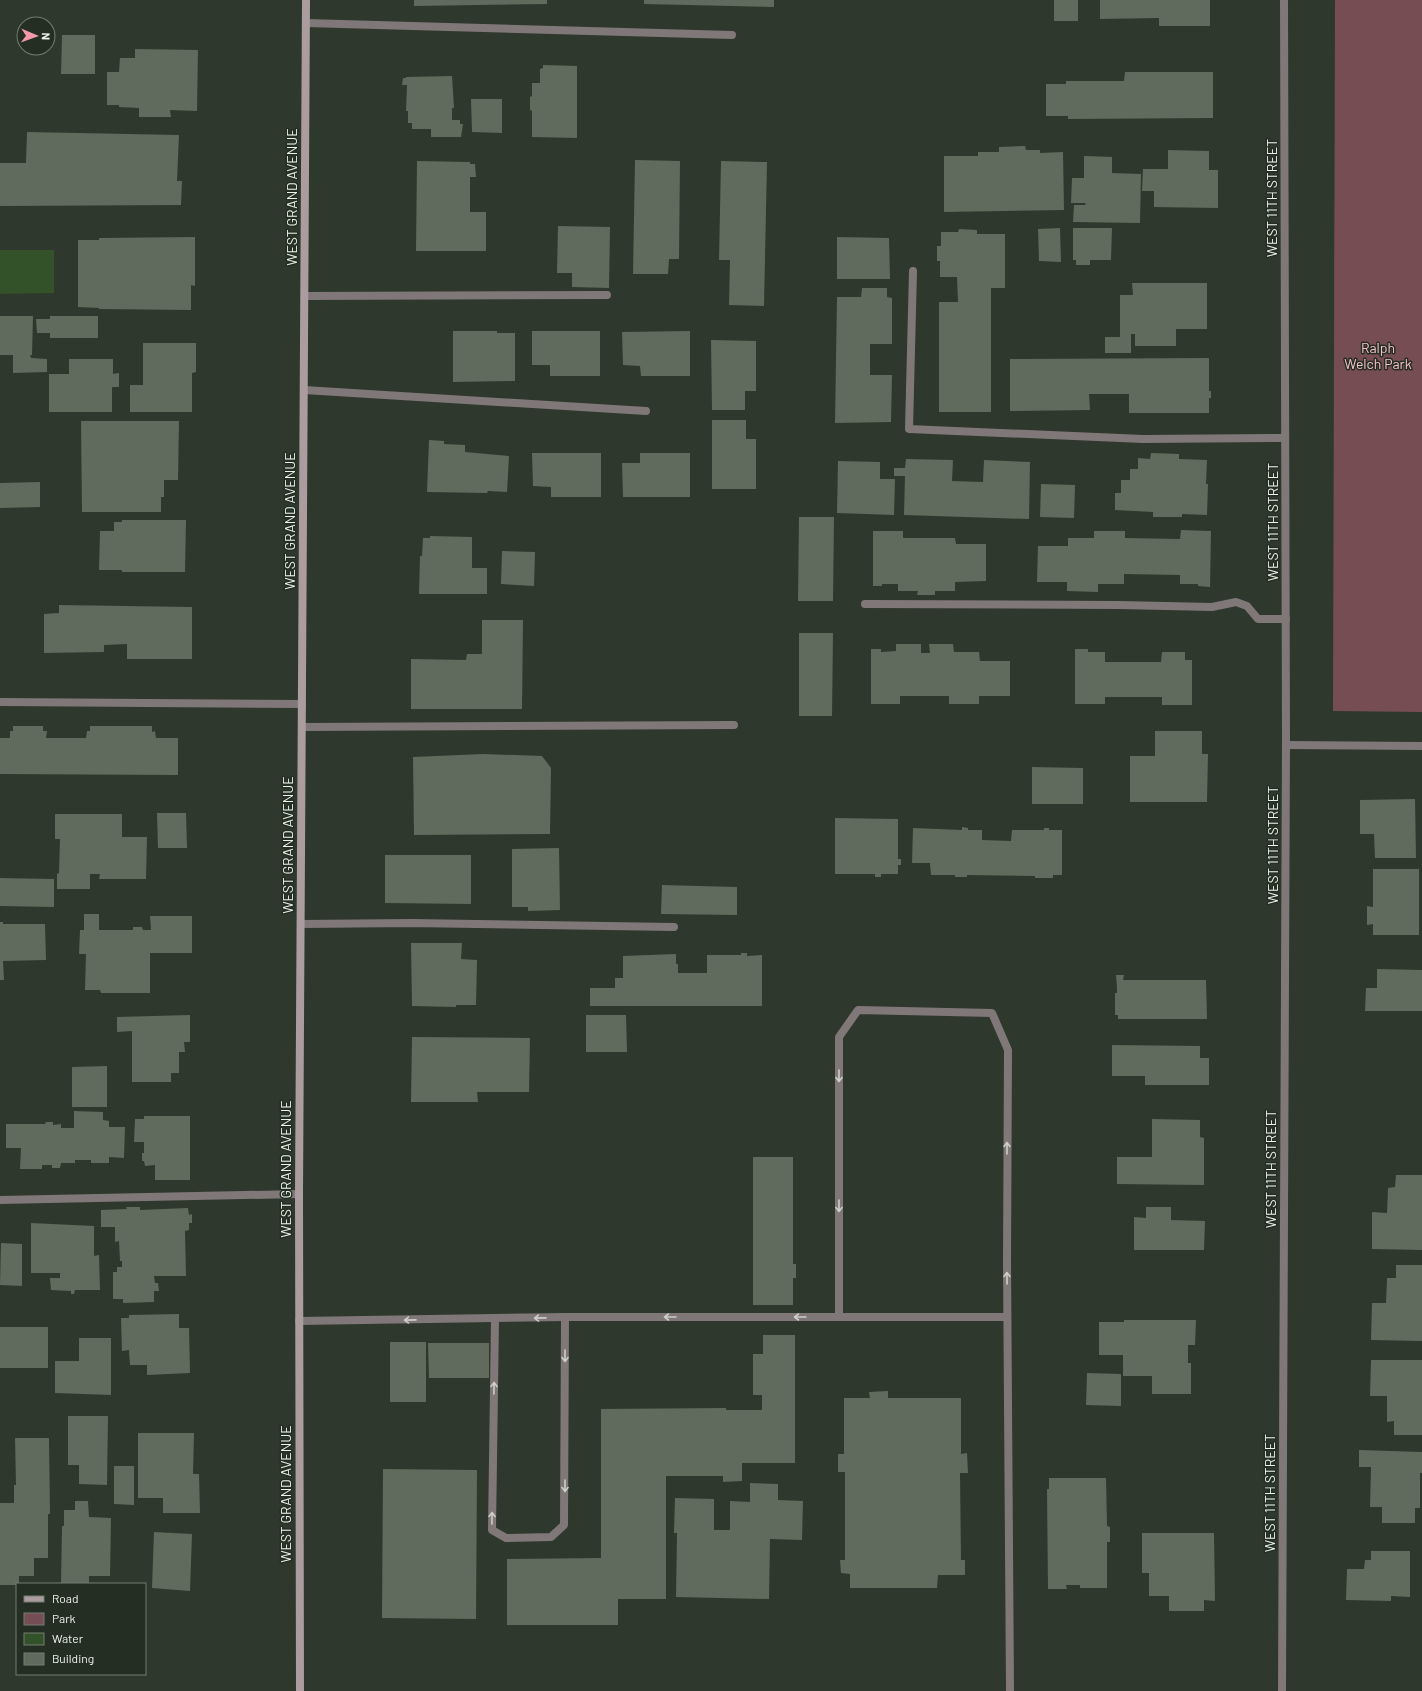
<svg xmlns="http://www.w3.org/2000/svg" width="1422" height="1691" font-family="Barlow,sans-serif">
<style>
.green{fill:#774d54}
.water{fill:#335229}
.building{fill:#606b5d}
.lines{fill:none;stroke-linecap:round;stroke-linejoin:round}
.lane{stroke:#807779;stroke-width:8}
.street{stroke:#807779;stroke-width:8}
.secondary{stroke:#ab9d9f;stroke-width:8}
.oneway{stroke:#cccec9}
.labels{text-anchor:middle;stroke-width:3;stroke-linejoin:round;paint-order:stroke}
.street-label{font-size:14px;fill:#ecf3eb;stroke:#242e22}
.park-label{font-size:14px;fill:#f7c1c9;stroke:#242e22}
</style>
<rect width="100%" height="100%" fill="#2e382c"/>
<polygon class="green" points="1335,0 1422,0 1422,712 1333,711"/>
<polygon class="water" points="0,250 54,250 54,293 0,294"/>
<g class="building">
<polygon points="414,0 547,0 547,4 414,6"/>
<polygon points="644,0 774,0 774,7 644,4"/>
<rect x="1054" y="0" width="24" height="21"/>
<polygon points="1100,0 1210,0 1210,26 1159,26 1159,18 1100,19"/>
<polygon points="62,35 95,35 95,74 61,74"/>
<polygon points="135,49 198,50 197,111 170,110 171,117 139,117 139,108 119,107 119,105 107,105 107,72 119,72 120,58 135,58"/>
<polygon points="543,65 577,66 577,138 532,137 532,111 530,110 530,97 532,96 532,83 540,83 540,69 543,68"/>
<polygon points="1125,72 1213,72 1213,118 1068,119 1068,116 1046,116 1046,84 1066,84 1066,81 1124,81"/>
<polygon points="452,76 454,108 452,108 452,120 460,120 460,124 463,124 461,137 431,137 431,129 412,129 412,123 408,123 408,111 406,111 407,85 402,85 403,78 406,78 406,77"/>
<polygon points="471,99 502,99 502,133 472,132"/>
<polygon points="27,132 179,135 177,181 182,181 181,205 0,206 0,163 26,163"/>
<polygon points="1025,146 1026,150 1040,150 1040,153 1063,152 1064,210 944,212 944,156 978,156 978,152 999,152 999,147"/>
<polygon points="1168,150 1209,151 1209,170 1218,170 1218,208 1154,207 1154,191 1142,191 1143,169 1168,169"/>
<polygon points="1084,156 1112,157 1112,173 1141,174 1140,223 1073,222 1074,205 1086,205 1085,203 1071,203 1072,178 1084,178"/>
<polygon points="635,160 680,161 679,259 669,259 668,274 633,274"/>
<polygon points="417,161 470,162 470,164 475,164 476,177 470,177 470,212 486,212 486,251 416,251"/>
<polygon points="721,161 767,162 764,306 729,305 730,260 719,260"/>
<polygon points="558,226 610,227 609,288 572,287 572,273 557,273"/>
<polygon points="1060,228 1061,262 1039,261 1038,229"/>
<polygon points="1073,228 1112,228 1111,260 1090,260 1090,265 1076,265 1076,260 1073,260"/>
<polygon points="959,229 977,230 977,234 1005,234 1005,288 991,288 991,412 939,412 939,302 958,302 957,277 940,277 940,261 937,261 937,246 941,246 941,232 958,232"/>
<polygon points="195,237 195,286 191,285 191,310 99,309 99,308 78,307 78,240 99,240 99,238"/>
<polygon points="837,237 889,238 890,279 837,279"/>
<polygon points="1132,283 1207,283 1207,329 1176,329 1176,346 1135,346 1135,334 1131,334 1131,353 1105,353 1105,337 1120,337 1120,295 1133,295"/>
<polygon points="862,288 887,288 887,297 892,298 892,344 870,344 870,375 892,375 891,422 835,423 837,297 861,297"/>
<polygon points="0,316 33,316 32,355 30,355 31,358 47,359 47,372 13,373 13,355 0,355"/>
<polygon points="50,316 98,316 98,338 50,338 50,333 37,333 36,319 50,319"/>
<polygon points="453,331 497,331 497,333 515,333 515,381 453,382"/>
<polygon points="532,331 600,331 600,376 550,376 550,365 532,365"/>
<polygon points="690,331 690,376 641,376 640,366 623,365 622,332"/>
<polygon points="711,340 756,341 756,391 745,391 745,410 712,410"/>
<polygon points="143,343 196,343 196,372 192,373 192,412 130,412 130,385 143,385"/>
<polygon points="1209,358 1209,391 1211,391 1211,398 1209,398 1209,413 1129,413 1129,394 1089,394 1090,410 1010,411 1010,359"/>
<polygon points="69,359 113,359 113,374 119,373 119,387 112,387 112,412 49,412 49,374 69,374"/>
<polygon points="712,420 746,420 746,439 756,439 756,489 712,489"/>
<polygon points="81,421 179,421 178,480 164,480 164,497 161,497 161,512 82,512"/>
<polygon points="429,440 444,441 444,444 465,445 465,452 509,456 507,492 488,491 487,493 427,492"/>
<polygon points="532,453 601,453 601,497 551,497 551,487 533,486"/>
<polygon points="640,453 690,453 690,497 623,497 622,463 640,463"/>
<polygon points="1151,453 1179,454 1179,459 1207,460 1206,484 1208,484 1207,515 1182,514 1182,517 1153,517 1153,512 1115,510 1115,493 1121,493 1121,480 1130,480 1130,469 1138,469 1138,458 1150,459"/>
<polygon points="906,459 953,460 952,481 983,482 984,460 1030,462 1029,519 904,515 905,476 894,476 894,468 905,468"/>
<polygon points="838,461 880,462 880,479 895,479 894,515 837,513"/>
<polygon points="40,482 40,507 0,508 0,483"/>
<polygon points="1041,484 1075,485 1074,518 1040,517"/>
<polygon points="799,517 834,517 833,601 798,601"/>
<polygon points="122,520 186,520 185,572 122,572 122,570 99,570 100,531 114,531 114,522 122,522"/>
<polygon points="1181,530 1211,531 1210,587 1198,586 1198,584 1180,584 1180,575 1124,574 1124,584 1098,584 1098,592 1067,591 1067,582 1037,582 1038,546 1068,546 1068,538 1094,538 1094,531 1125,531 1125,538 1180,539"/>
<polygon points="873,531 903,531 903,538 955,538 956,544 986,544 986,581 955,582 955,591 935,591 935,595 917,595 918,591 898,591 898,584 882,584 882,586 873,586"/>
<polygon points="430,536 472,537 472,568 487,568 487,594 419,594 420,556 422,556 423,538 430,538"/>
<polygon points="502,551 535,552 534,586 501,584"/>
<polygon points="59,605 192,607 192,659 127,659 127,644 104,645 104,652 44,653 44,614 59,613"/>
<polygon points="482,620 523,620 522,709 411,709 411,659 466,660 467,654 482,654"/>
<polygon points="799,633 833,633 832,716 799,716"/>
<polygon points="896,644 921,644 921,653 930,653 929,644 953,644 954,652 979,652 980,661 1010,661 1010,696 979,696 979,704 949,704 949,696 900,696 900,704 871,704 871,649 881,649 881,652 896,651"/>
<polygon points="1075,649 1088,649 1088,652 1105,652 1105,662 1161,662 1162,652 1185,652 1185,660 1192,660 1192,705 1162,705 1162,697 1105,697 1105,704 1075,704"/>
<polygon points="13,726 43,726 43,731 47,731 46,738 86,738 87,731 90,731 90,726 152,726 152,732 155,731 156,738 178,738 178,775 0,774 0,738 10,738 10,731 13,731"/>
<polygon points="1155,731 1202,731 1202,754 1208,754 1207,802 1130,802 1130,756 1155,756"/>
<polygon points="483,754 542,756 551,768 550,834 414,835 413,757"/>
<polygon points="1032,767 1083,768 1083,804 1032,804"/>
<polygon points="1415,799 1416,858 1375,858 1374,834 1360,834 1360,800"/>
<polygon points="157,813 186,813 187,848 158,848"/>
<polygon points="55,814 122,814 122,837 147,837 146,879 99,879 100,874 90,874 90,889 57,889 57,874 59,873 60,839 55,839"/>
<polygon points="835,818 898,819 898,859 901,859 901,865 898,865 898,874 881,874 881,877 875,877 875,874 835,874"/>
<polygon points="962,827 968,828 968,830 982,830 982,840 1011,841 1012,830 1044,830 1044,828 1049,828 1049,830 1062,830 1062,875 1053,875 1053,878 1035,878 1035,876 967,875 967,877 955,877 955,875 931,875 930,863 912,863 913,828 962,830"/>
<polygon points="559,848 560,910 528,911 528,907 512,907 512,849"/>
<polygon points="385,855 471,855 471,904 385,903"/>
<polygon points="1373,869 1419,869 1419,935 1373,935 1373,924 1367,925 1367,906 1373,907"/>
<polygon points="0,878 54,879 54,907 0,906"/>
<polygon points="662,885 737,887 737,915 661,914"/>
<polygon points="84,914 99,914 99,930 133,930 133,927 142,927 143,930 151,930 150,916 192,916 192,953 150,953 150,993 101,993 100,990 85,990 86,954 79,954 80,930 84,930"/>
<polygon points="0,922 3,922 3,924 45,924 46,960 3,961 4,980 0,980"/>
<polygon points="411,943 462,943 461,959 477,960 476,1005 456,1005 456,1007 412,1006"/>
<polygon points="741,953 747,953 747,956 762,955 762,1006 590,1006 590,988 615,988 615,978 623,978 623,956 676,954 676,964 678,964 678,973 707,973 707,955 741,955"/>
<polygon points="1377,969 1422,970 1422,1011 1365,1011 1366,988 1377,988"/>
<polygon points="1116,975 1124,975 1123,980 1206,980 1207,1019 1118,1019 1118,1015 1115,1015 1115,993 1117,993 1117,988"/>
<polygon points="190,1015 190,1042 184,1042 185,1052 179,1052 179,1073 171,1073 171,1082 132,1082 132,1031 117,1032 117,1017"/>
<polygon points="586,1015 626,1015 627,1052 586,1052"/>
<polygon points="412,1037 530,1038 529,1092 477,1092 478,1102 411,1102"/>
<polygon points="1112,1045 1200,1046 1200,1058 1209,1058 1209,1085 1145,1085 1145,1076 1112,1076"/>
<polygon points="107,1066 107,1107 72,1107 72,1067"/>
<polygon points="74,1111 103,1112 103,1120 109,1121 109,1127 125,1127 124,1158 109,1157 109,1163 91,1163 91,1160 75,1160 75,1163 61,1163 60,1168 52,1168 52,1165 42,1165 42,1169 20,1169 21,1148 6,1148 6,1124 45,1124 46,1122 53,1122 53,1125 61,1124 61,1128 74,1128"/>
<polygon points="144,1116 190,1116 190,1180 155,1180 155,1165 145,1166 144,1161 142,1161 142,1153 144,1153 144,1142 134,1142 135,1119 144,1119"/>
<polygon points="1152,1119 1200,1120 1200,1137 1204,1138 1204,1185 1117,1184 1117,1157 1152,1157"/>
<polygon points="753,1157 793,1157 793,1264 796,1264 796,1278 793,1278 793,1305 753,1305"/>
<polygon points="1396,1175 1422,1175 1422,1250 1372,1249 1372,1212 1387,1213 1388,1188 1395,1187"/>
<polygon points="126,1207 140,1207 140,1210 188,1208 189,1215 192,1214 192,1223 189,1223 189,1230 185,1231 186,1276 154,1276 155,1283 158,1283 159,1291 154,1291 154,1302 123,1303 123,1299 113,1299 113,1272 117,1272 117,1267 122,1267 122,1261 120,1261 119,1241 115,1242 115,1227 101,1227 101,1210 127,1209"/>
<polygon points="1146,1207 1171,1207 1171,1220 1205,1221 1204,1250 1134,1250 1134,1217 1146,1218"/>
<polygon points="31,1223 94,1226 94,1256 99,1255 100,1290 75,1290 74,1294 71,1294 71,1291 51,1290 50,1278 60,1278 60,1273 31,1273"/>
<polygon points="1,1243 22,1244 22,1286 0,1285"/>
<polygon points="1396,1265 1422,1265 1422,1341 1371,1340 1372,1303 1386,1303 1387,1278 1396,1278"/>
<polygon points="179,1314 179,1328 189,1328 190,1373 147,1375 147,1365 130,1365 129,1350 122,1351 121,1318 129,1318 129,1315"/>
<polygon points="1124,1320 1196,1320 1195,1345 1188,1345 1188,1363 1191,1363 1191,1394 1152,1394 1152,1376 1123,1376 1123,1355 1099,1355 1099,1322 1124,1322"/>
<rect x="0" y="1327" width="48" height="41"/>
<polygon points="763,1335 795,1335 795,1463 742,1463 742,1481 723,1482 723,1476 666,1476 666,1599 618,1599 618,1625 507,1625 507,1559 601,1558 601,1409 726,1408 726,1410 762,1410 762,1395 753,1395 753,1354 763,1354"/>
<polygon points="79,1338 111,1338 111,1395 55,1393 55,1361 79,1361"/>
<rect x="390" y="1342" width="36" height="60"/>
<polygon points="428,1343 489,1343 489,1378 429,1378"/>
<polygon points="1371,1360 1422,1360 1422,1435 1394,1435 1394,1421 1387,1422 1387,1396 1370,1396"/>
<polygon points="1087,1373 1121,1374 1121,1406 1086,1405"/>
<polygon points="888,1391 888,1398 961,1398 961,1454 967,1453 968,1473 960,1473 961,1560 965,1560 965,1575 938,1575 937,1588 850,1588 850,1574 841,1573 840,1560 845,1560 845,1472 838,1472 838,1454 844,1454 844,1398 870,1398 869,1392"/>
<polygon points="68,1416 108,1416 107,1485 79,1484 79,1465 68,1465"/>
<polygon points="138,1433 194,1433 193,1474 199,1474 200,1513 163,1513 163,1498 138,1498"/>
<polygon points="15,1438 49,1438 50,1514 48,1514 48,1558 34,1558 34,1576 19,1576 19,1584 17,1585 0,1585 0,1503 14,1503 14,1485 16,1485"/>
<polygon points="1359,1450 1422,1452 1422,1473 1420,1473 1420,1508 1415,1508 1415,1523 1382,1523 1382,1507 1370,1507 1371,1467 1359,1467"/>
<polygon points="114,1466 134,1466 134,1505 114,1504"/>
<polygon points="383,1469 477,1470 476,1619 382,1618"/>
<polygon points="1049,1478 1106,1478 1107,1526 1110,1527 1110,1542 1107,1542 1107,1588 1080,1588 1080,1585 1066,1585 1067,1589 1048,1589 1047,1489 1049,1489"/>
<polygon points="750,1483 778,1484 778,1500 803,1501 802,1540 770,1539 769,1599 676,1597 677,1533 674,1533 675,1498 714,1499 714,1530 730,1530 730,1501 750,1502"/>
<polygon points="75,1501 88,1501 89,1517 111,1518 110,1576 89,1576 89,1584 61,1584 62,1526 64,1526 64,1510 75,1510"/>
<polygon points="154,1532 192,1534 190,1591 152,1588"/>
<polygon points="1142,1533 1214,1533 1215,1601 1204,1600 1204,1611 1169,1611 1169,1596 1149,1596 1149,1573 1142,1573"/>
<polygon points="1371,1551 1410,1551 1410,1597 1391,1596 1391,1601 1346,1600 1347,1569 1364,1569 1365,1560 1371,1560"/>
</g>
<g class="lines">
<g class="lane">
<polyline points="306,23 732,35"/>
<polyline points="913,271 909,429 1143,439 1285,438"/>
<polyline points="305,296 607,295"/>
<polyline points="304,390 646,411"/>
<polyline points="865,604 1119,605 1212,607 1236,602 1247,606 1258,619 1286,619"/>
<polyline points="0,702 302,704"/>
<polyline points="302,727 734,725"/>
<polyline points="1286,745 1422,746"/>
<polyline points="301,924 412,923 674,927"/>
<polyline points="0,1200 299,1194"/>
<polyline points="839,1317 839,1037 858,1010 992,1013 1008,1050 1007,1261 1010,1691"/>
<polyline points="495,1319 492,1530 506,1538 551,1537 564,1525 565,1317"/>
<polyline points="299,1321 565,1317 1007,1317"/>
</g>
<polyline class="street" points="1282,1691 1286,740 1284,0"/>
<polyline class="secondary" points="300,1691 299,1194 306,0"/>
</g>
<defs><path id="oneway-shaft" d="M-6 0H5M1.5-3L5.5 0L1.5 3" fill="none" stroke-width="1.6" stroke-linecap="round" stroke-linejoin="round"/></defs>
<g class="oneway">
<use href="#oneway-shaft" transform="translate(839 1076) rotate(90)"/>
<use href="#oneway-shaft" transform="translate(1007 1148) rotate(-90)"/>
<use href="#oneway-shaft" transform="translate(839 1206) rotate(90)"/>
<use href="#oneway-shaft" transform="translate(1007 1278) rotate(-91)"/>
<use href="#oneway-shaft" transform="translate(670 1317) rotate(180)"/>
<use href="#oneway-shaft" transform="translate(800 1317) rotate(180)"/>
<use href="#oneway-shaft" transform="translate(540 1318) rotate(179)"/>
<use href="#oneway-shaft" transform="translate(410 1320) rotate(179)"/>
<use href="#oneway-shaft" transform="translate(565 1356) rotate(90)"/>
<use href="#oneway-shaft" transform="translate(494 1388) rotate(-89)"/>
<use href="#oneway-shaft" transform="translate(565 1486) rotate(90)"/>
<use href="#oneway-shaft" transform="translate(492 1518) rotate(-89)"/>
</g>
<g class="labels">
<g class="street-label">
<text transform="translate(292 197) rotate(-90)" y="5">WEST GRAND AVENUE</text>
<text transform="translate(1272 198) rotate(-90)" y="5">WEST 11TH STREET</text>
<text transform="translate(290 521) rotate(-90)" y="5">WEST GRAND AVENUE</text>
<text transform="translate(1273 522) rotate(-90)" y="5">WEST 11TH STREET</text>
<text transform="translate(288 845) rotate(-90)" y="5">WEST GRAND AVENUE</text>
<text transform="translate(1273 845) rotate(-90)" y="5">WEST 11TH STREET</text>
<text transform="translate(286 1169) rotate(-90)" y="5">WEST GRAND AVENUE</text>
<text transform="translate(1271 1169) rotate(-90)" y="5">WEST 11TH STREET</text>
<text transform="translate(1270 1493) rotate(-90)" y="5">WEST 11TH STREET</text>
<text transform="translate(286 1494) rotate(-90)" y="5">WEST GRAND AVENUE</text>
</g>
<g class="park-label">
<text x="1378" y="353">Ralph<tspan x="1378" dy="16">Welch Park</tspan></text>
</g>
</g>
<rect x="16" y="1583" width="130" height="92" fill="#242e22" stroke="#747d72"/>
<rect x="24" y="1596" width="20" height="6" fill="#ab9d9f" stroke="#747d72"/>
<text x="52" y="1603" font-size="12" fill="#ecf3eb">Road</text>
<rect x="24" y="1613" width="20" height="12" fill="#774d54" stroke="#747d72"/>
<text x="52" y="1623" font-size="12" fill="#ecf3eb">Park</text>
<rect x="24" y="1633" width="20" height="12" fill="#335229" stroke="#747d72"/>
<text x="52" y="1643" font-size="12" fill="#ecf3eb">Water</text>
<rect x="24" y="1653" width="20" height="12" fill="#606b5d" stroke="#747d72"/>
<text x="52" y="1663" font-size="12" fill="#ecf3eb">Building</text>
<g transform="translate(36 36) rotate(92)"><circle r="19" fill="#242e22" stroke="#747d72"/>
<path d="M0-3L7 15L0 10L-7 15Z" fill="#f39aaa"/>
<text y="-6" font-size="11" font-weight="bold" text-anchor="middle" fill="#ecf3eb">N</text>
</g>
</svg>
